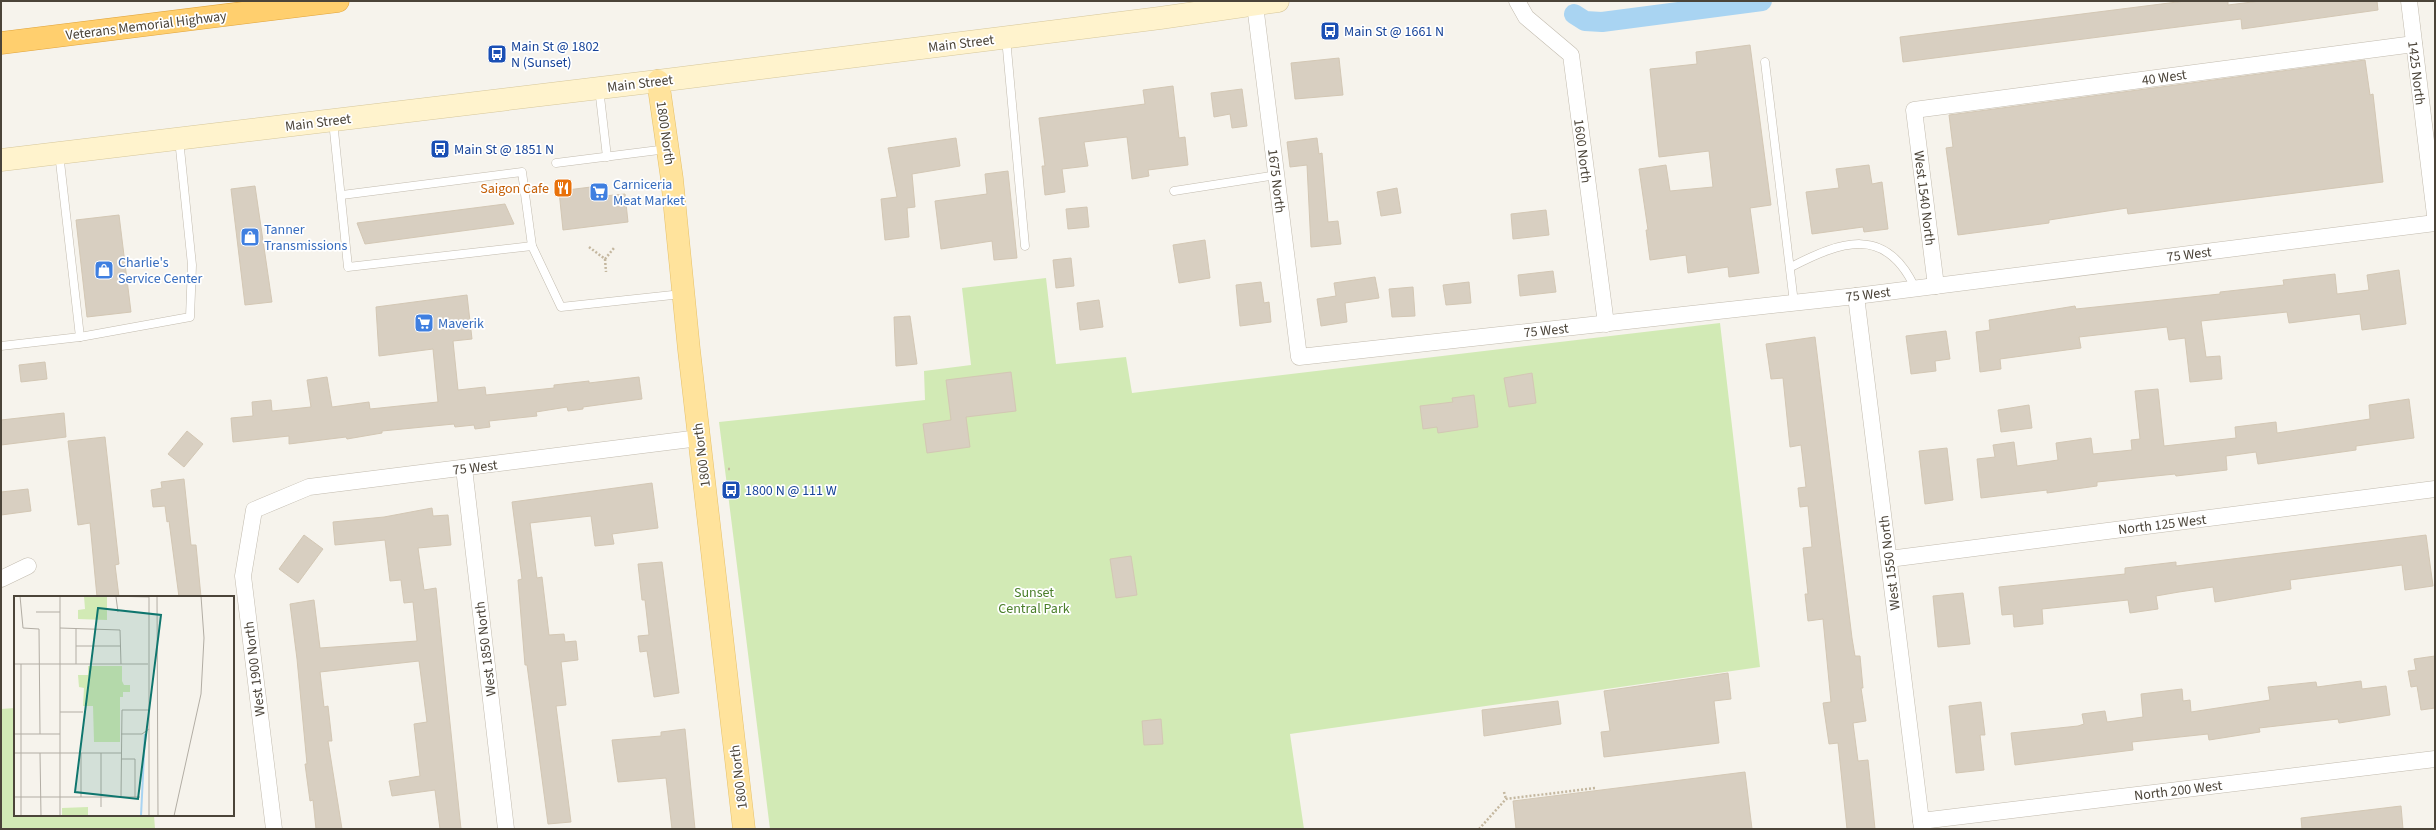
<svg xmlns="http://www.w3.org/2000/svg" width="2436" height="830" font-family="'Source Sans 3',sans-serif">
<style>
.green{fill:#d2eab5}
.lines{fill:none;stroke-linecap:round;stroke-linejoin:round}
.canal{stroke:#a9d4f2;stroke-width:20}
.building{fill:#d8cfc1;stroke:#d3c7b4}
.service-casing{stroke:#c2bbae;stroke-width:9}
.minor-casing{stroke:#c2bbae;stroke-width:17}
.secondary-casing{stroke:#d6c79b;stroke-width:23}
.primary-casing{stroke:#e6c16a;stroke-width:23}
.motorway-casing{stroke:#e0a43c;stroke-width:23}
.path{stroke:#c4b79f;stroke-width:2.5;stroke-dasharray:2 2;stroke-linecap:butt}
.service{stroke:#fff;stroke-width:8}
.minor{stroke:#fff;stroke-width:16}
.secondary{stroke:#fff3cd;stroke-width:22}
.primary{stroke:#ffe39c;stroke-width:22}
.motorway{stroke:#ffcf6e;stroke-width:22}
.labels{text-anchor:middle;stroke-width:3.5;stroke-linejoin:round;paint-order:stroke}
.street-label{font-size:14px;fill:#4b4439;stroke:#fff}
.transit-label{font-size:14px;fill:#164399;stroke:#fff;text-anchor:start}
.shop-label{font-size:14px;fill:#366cbe;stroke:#fff;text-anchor:start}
.food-label{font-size:14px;fill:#c56008;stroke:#fff;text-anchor:end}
.park-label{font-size:14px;fill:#4a7f2a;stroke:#fff}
.inset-river{fill:none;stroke:#a9d4f2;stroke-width:2}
.inset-road{fill:none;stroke:#b2ada4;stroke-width:1}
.view{fill:#0f766e;fill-opacity:0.15;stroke:#0f766e;stroke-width:2}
.inset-edge{fill:none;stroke:#4b4439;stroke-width:2}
</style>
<rect width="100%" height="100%" fill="#f6f3ec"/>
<g class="green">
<polygon points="1046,278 1056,364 1126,357 1132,393 1720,323 1760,667 1290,734 1304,829 770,829 719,422 925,400 924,371 971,365 962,288"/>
<polygon points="15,708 15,815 154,815 155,829 1,829 1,709"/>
</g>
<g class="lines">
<polyline class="canal" points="1574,14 1585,21 1602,22 1762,1"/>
</g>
<g class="building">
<polygon points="2185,1 2228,1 2228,5 2260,1 2377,1 2378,10 2242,29 2241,19 1903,62 1900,37"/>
<polygon points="1750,45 1771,205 1750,208 1759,273 1729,277 1728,267 1688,273 1686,255 1650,260 1646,230 1648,230 1639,169 1666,165 1670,191 1713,187 1709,151 1659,157 1650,69 1697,64 1696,52"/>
<polygon points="1339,58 1343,95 1295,99 1291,63"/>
<polygon points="2365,60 2370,95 2373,94 2383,182 2128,214 2127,208 2049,220 2049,223 1958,235 1946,148 1953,147 1949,115"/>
<polygon points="1173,86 1179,138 1185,137 1188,165 1148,170 1149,176 1132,179 1127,137 1084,142 1088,166 1062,169 1065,192 1045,195 1042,166 1045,166 1039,118 1145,104 1143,90"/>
<polygon points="1242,89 1247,126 1232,128 1230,114 1214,117 1211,93"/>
<polygon points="956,138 960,166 912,174 915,207 907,208 909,237 885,240 881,199 897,197 888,148"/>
<polygon points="1317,138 1319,154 1322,153 1328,222 1338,221 1341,244 1311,247 1307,165 1290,167 1287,142"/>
<polygon points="1869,165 1872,184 1882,182 1888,229 1864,232 1863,227 1812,234 1806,192 1839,188 1836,169"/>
<polygon points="1008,171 1017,258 994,260 992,241 941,249 935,201 987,194 985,174"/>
<polygon points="255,186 272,302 245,305 231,189"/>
<polygon points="591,187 593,197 625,194 628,222 563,230 559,191"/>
<polygon points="1397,188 1401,213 1381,216 1377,192"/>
<polygon points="505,204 514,224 365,244 357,223"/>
<polygon points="1087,207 1089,227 1068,229 1066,209"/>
<polygon points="1546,210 1549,235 1513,239 1511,214"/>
<polygon points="119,215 131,312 87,317 76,220"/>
<polygon points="1205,240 1210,278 1179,283 1173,245"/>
<polygon points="1071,258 1074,286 1056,288 1053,260"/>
<polygon points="2399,270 2406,324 2362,330 2360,314 2289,323 2287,312 2201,321 2206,357 2220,356 2222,379 2190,382 2185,338 2169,340 2167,327 2079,337 2081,348 2000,359 2001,369 1980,372 1976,332 1990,330 1989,320 2075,306 2076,309 2220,294 2220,292 2284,285 2283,280 2335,274 2337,294 2369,290 2367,275"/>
<polygon points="1553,271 1556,292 1520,296 1518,275"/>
<polygon points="1375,277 1379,298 1345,303 1347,322 1321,326 1317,299 1336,296 1334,283"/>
<polygon points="1261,282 1264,303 1269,302 1271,322 1240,326 1236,285"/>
<polygon points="1469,282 1471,303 1446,305 1443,285"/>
<polygon points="1413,287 1415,316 1392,317 1389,289"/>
<polygon points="467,295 472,339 453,341 458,390 485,387 486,395 554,388 554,385 589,381 589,383 639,377 642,399 583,407 583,409 568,411 567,407 536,412 537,416 489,421 490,427 475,429 474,425 455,427 454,424 382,431 382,433 347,439 346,437 289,444 289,436 233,442 231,418 253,416 252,402 271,400 272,411 311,407 307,380 327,377 332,407 369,402 370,409 438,402 433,349 379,356 376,307"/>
<polygon points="1099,300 1103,327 1080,330 1077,303"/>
<polygon points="910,316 917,364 896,366 894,317"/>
<polygon points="1946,331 1950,359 1935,361 1936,371 1911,374 1906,336"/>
<polygon points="1815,337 1852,638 1855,656 1860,656 1863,688 1861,688 1866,721 1853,723 1858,761 1868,760 1875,829 1847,829 1838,743 1829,744 1823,703 1831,702 1823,619 1808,621 1805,594 1808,594 1803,548 1812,547 1808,506 1800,507 1798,488 1806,487 1801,445 1790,447 1783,378 1771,379 1766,344"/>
<polygon points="45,362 47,379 21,382 19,365"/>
<polygon points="1011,372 1016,411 966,417 970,447 927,453 923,424 951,420 946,380"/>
<polygon points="1532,373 1536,403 1509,407 1504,378"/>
<polygon points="2158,389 2164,446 2236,438 2235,427 2276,422 2277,433 2370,419 2369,405 2409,399 2414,438 2356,446 2356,450 2258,464 2256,452 2226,456 2227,470 2176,476 2175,474 2097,482 2097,486 2047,493 2047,490 1981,498 1977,459 1995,457 1993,445 2014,442 2017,466 2058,460 2056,443 2091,438 2093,454 2132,450 2131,440 2140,439 2135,391"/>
<polygon points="1474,395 1478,427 1438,433 1437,427 1423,429 1420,406 1453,402 1452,398"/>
<polygon points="2029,405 2032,428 2001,432 1998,410"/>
<polygon points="64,413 66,437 1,445 1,420"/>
<polygon points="187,431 203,444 184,467 168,454"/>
<polygon points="105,437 119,564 115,565 119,597 97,597 90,523 78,525 68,441"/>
<polygon points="1947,448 1953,500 1925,504 1919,451"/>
<polygon points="184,479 191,545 196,545 201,597 179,597 169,521 167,522 165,506 153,507 151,490 162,488 161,482"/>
<polygon points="652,483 658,528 612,534 614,544 595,546 591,516 530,523 537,578 542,577 549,635 564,634 565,642 576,641 578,660 561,662 566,705 556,706 571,822 548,824 527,665 525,665 518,580 522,579 512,502"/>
<polygon points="28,489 31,511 1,515 1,492"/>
<polygon points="432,508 433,516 448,515 451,545 418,548 424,590 436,588 461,829 440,829 435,790 392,796 389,781 420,776 414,724 427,722 419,661 320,672 324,707 328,706 332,741 328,741 342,829 316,829 313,800 310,801 305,764 307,764 297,659 290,604 314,600 320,648 417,641 413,602 404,603 401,580 390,581 385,540 335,545 333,522 384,517"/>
<polygon points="304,535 323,549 298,583 279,569"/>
<polygon points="2426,535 2433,586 2405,590 2402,565 2290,580 2291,589 2215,602 2213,587 2179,592 2156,596 2158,609 2130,613 2128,600 2042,609 2043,624 2014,627 2013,614 2002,615 1999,587 2125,574 2125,568 2176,562 2176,566"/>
<polygon points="1131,556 1137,595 1116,598 1110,559"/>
<polygon points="662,562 679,693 654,697 647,651 640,652 638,636 649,635 645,600 642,600 638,564"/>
<polygon points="1963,593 1970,644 1938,647 1933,596"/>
<polygon points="2435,656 2435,708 2421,710 2417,686 2411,687 2408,671 2416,670 2414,659"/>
<polygon points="1728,673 1731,699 1714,701 1719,743 1604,757 1601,732 1610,731 1604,691"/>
<polygon points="2361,681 2362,689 2386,686 2390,715 2339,723 2338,719 2259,728 2260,732 2209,740 2208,734 2132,742 2133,750 2015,765 2011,733 2078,726 2084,724 2082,714 2105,711 2107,722 2143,717 2141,694 2182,689 2183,701 2190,700 2191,712 2270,700 2268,687 2316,682 2317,687"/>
<polygon points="1558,701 1561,724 1484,736 1482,710"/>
<polygon points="1981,702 1985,735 1980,735 1984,770 1956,773 1949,706"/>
<polygon points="1161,719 1163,744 1144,745 1142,721"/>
<polygon points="685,729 695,829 672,829 666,778 618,782 612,740 661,736 661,732"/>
<polygon points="1745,772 1752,829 1516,829 1513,801"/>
<polygon points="2401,806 2403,829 2302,829 2301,818"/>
</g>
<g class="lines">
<defs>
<g id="service">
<polyline points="1006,38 1025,246"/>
<polyline points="1765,62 1794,303"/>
<polyline points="599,88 607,157"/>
<polyline points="333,121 348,267 532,246"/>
<polyline points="59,153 80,337 190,317 192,265 179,139"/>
<polyline points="556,163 667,149"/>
<polyline points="1174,191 1277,175"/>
<polyline points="342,195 522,172 532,246 561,307 682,294"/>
<path d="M1791 267C1841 241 1886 225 1915 288"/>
<polyline points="1,346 80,337"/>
</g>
<g id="minor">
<polyline points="1517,1 1526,17 1571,55 1606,324"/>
<polyline points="2409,1 2435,215"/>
<polyline points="1255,5 1299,357 1856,296 2435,223"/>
<polyline points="1936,286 1914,110 2414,44"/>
<polyline points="1856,296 1922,829"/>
<polyline points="464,468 506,829"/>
<polyline points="1889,559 2435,489"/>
<polyline points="1,579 28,566"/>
<polyline points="1921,821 2435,759"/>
<polyline points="274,829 243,576 254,510 309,487 699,438"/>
</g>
<polyline id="secondary" points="1,160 658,81 1160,18 1278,1"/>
<polyline id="primary" points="658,81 672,179 689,350 744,829"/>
<polyline id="motorway" points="1,43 338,1"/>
</defs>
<use href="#service" class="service-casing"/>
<use href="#minor" class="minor-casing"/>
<use href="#secondary" class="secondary-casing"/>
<use href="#primary" class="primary-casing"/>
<use href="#motorway" class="motorway-casing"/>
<g class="path">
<polyline points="589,247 605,259 614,248"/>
<polyline points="605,259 606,272"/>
<polyline points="728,469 732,469"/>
<polyline points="1504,792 1506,799"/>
<polyline points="1479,829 1506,799 1595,788"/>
</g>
<use href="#service" class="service"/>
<use href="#minor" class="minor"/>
<use href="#secondary" class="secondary"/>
<use href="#primary" class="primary"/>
<use href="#motorway" class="motorway"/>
</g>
<defs>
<symbol id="bus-square" viewBox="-11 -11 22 22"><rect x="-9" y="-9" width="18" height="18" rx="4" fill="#1a4fb4" stroke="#fff"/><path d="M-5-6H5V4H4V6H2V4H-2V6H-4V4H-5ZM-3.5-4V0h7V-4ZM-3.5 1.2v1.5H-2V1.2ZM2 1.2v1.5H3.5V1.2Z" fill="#fff"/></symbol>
<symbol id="restaurant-square" viewBox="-11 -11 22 22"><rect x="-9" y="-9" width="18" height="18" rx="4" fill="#e8710a" stroke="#fff"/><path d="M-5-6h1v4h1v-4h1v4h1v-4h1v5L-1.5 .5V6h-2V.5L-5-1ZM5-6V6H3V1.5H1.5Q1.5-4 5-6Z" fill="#fff"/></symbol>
<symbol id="supermarket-square" viewBox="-11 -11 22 22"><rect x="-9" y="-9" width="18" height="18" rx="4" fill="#3f7fe0" stroke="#fff"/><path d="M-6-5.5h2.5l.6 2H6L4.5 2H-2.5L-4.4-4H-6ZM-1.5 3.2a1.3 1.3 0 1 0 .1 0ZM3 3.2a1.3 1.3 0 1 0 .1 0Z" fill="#fff"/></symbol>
<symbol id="shop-square" viewBox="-11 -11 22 22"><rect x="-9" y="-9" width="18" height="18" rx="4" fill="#3f7fe0" stroke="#fff"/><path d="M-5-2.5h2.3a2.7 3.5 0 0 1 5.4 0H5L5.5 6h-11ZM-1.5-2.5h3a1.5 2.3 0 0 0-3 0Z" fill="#fff"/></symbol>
</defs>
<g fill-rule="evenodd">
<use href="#bus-square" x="1319" y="20" width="22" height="22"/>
<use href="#bus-square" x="486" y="43" width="22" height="22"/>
<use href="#bus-square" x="429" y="138" width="22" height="22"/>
<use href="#restaurant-square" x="552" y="177" width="22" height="22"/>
<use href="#supermarket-square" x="588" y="181" width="22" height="22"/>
<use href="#shop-square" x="239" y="226" width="22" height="22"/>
<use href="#shop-square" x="93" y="259" width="22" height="22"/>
<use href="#supermarket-square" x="413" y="312" width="22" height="22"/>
<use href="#bus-square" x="720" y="479" width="22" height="22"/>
</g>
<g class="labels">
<g class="street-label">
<text transform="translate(146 25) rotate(-7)" y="5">Veterans Memorial Highway</text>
<text transform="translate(961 43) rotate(-7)" y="5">Main Street</text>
<text transform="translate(2417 73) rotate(83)" y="5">1425 North</text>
<text transform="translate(2164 77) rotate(-8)" y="5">40 West</text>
<text transform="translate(640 83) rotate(-7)" y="5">Main Street</text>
<text transform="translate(318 122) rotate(-7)" y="5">Main Street</text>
<text transform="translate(666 133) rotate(82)" y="5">1800 North</text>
<text transform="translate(1583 151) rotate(83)" y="5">1600 North</text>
<text transform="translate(1277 181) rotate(83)" y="5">1675 North</text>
<text transform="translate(1925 198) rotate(83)" y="5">West 1540 North</text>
<text transform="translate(2189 254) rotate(-7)" y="5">75 West</text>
<text transform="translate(1868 294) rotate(-7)" y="5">75 West</text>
<text transform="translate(1546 330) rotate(-6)" y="5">75 West</text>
<text transform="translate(701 455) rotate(-97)" y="5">1800 North</text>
<text transform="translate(475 467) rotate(-7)" y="5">75 West</text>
<text transform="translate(2162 524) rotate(-7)" y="5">North 125 West</text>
<text transform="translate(1889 563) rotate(-97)" y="5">West 1550 North</text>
<text transform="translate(485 649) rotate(-97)" y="5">West 1850 North</text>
<text transform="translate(254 669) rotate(-97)" y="5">West 1900 North</text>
<text transform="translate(738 777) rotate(-97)" y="5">1800 North</text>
<text transform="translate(2178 790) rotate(-7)" y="5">North 200 West</text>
</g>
<g class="transit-label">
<text x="1344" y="36">Main St @ 1661 N</text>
<text x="511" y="51">Main St @ 1802<tspan x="511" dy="16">N (Sunset)</tspan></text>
<text x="454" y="154">Main St @ 1851 N</text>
<text x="745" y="495">1800 N @ 111 W</text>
</g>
<g class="shop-label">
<text x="613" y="189">Carniceria<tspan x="613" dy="16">Meat Market</tspan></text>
<text x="264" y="234">Tanner<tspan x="264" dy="16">Transmissions</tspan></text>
<text x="118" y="267">Charlie's<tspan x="118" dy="16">Service Center</tspan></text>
<text x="438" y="328">Maverik</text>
</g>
<g class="food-label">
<text x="549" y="193">Saigon Cafe</text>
</g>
<g class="park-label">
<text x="1034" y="597">Sunset<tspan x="1034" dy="16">Central Park</tspan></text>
</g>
</g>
<g transform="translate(14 596)">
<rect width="220" height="220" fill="#f6f3ec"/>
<path d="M70 0H93V24L64 23V14L71 13ZM74 70H108V85L110 89H116V96H109V101H106V146H80L79 110H69L70 92 65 91 64 79H74ZM74 211V220H48V212Z" fill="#d2eab5"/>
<path class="inset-river" d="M127 220 131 138"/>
<path class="inset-road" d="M6 0 9 32 25 33 26 138M46 0V220M94 0 135 1M135 0V220M143 0 144 220M102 1 104 16M22 16H46M46 32 106 34 107 68M62 50H107M0 68H134M7 68V220M62 68V32M46 116H69M0 138H46M107 138H128L135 133M0 157H107M26 157 27 220M87 157V211M107 163H121V201M0 201H126M67 201V157M107 201 108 114H135M160 220 187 98 190 42 187 0"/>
<path class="view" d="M84 12 147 19 124 203 61 196Z"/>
<rect width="220" height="220" class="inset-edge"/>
</g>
<rect width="2436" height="830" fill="none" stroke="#4b4439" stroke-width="4"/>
</svg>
